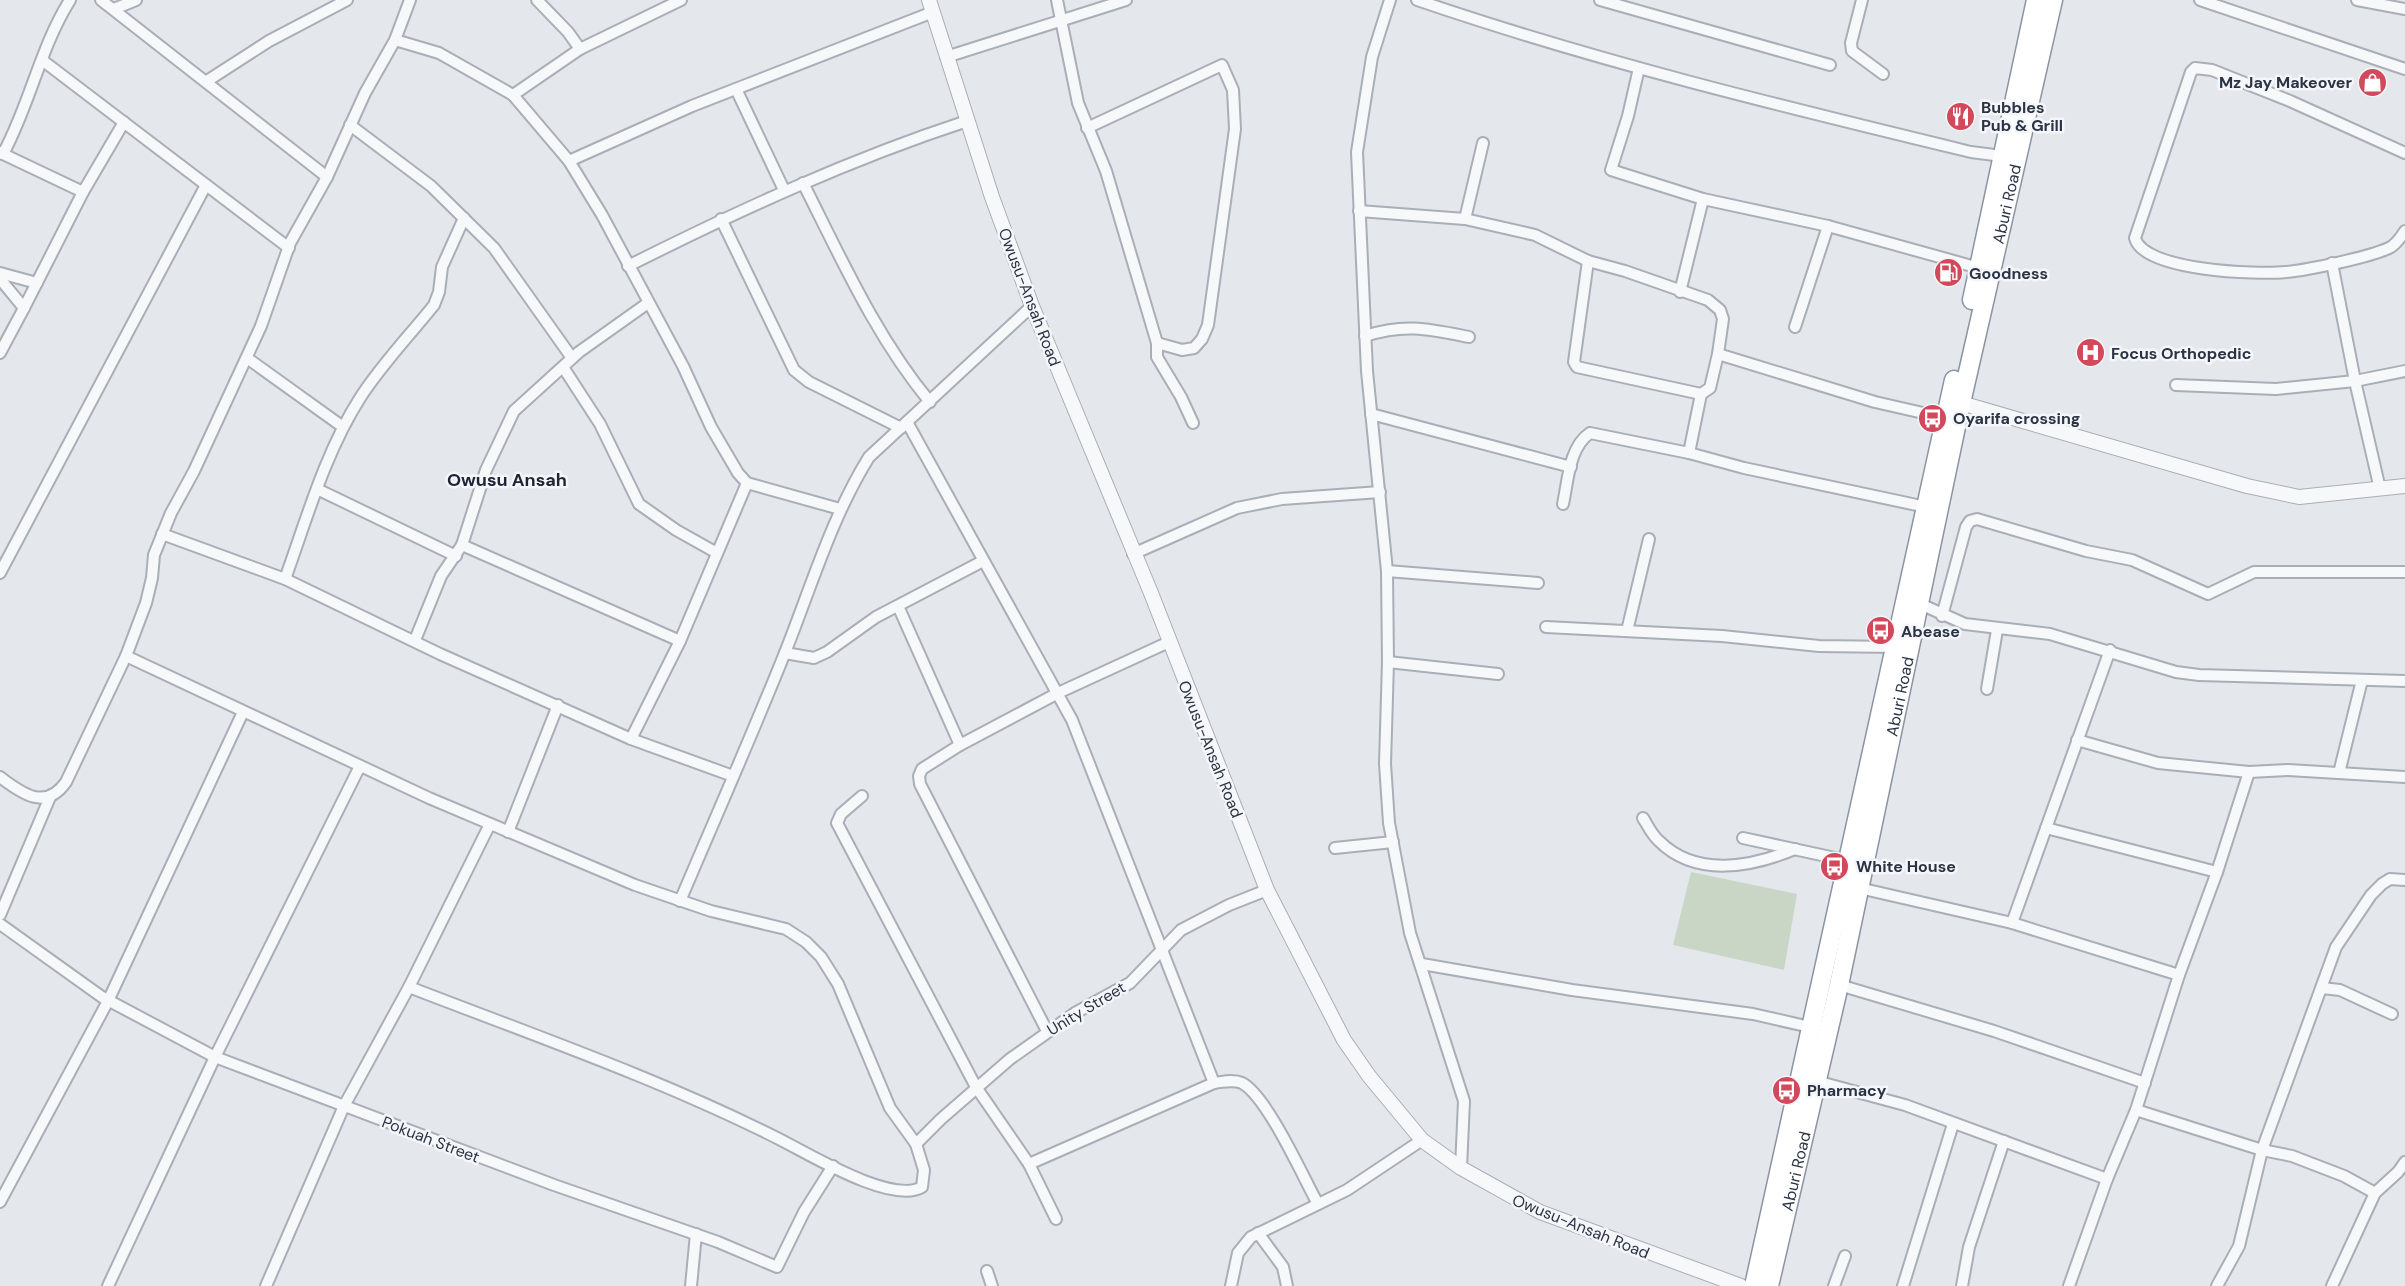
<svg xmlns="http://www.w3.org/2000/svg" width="2405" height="1286" font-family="'DM Sans',sans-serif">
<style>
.green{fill:#c9d6c5}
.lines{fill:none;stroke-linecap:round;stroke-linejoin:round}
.minor-casing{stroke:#a9aeb7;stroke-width:14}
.tertiary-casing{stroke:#a9aeb7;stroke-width:16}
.trunk-casing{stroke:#8b94a3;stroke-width:21}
.minor{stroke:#f7f8fa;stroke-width:10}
.tertiary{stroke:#f7f8fa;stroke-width:14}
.trunk{stroke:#fff;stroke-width:18}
.labels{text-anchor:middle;stroke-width:5;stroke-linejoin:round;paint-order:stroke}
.poi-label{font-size:16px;font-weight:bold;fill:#2b3445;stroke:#f4f6f9;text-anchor:start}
.street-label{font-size:16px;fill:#2b3445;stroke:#f4f6f9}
.neighbourhood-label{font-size:18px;font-weight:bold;fill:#1d2536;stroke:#f4f6f9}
</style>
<rect width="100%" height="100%" fill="#e4e7ec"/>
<polygon class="green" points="1691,872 1797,894 1784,970 1673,945"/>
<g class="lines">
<defs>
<g id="minor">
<polyline points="101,0 327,177"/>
<polyline points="537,0 568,32 580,49"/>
<polyline points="1057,0 1078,103 1106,171 1157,343 1157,357 1181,397 1193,423"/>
<polyline points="1390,0 1372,57 1357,152 1367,371 1387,571 1388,662 1385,764 1389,823 1410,933 1464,1101 1461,1168"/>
<path d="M1417 0C1598 62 1785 107 1971 152L2002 156"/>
<polyline points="1600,0 1830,65"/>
<polyline points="1862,0 1851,43 1852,51 1883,74"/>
<polyline points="2200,0 2405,69"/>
<polyline points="2357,0 2405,9"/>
<polyline points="114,9 136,0"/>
<polyline points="395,40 439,53 513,95 569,161 602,215 683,366 711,427 738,473 747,483 840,509"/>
<polyline points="946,57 1126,0"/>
<polyline points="42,60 289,248"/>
<polyline points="1639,68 1628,116 1611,170 1703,199 1828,226 1979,268"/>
<polyline points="207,81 269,41 347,0"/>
<polyline points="736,89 784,190"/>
<polyline points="513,95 580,49 681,0"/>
<polyline points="350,125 431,186 494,248 572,358"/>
<polyline points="1087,128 1222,65 1233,90 1235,129 1208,325 1202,339 1194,348 1182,350 1157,343"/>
<path d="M0 152 3 154C30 104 40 48 70 0"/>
<path d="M2405 153 2290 101 2212 70 2195 68 2191 72 2135 238C2143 271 2258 275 2286 272 2309 270 2369 257 2389 248 2396 245 2401 237 2405 231"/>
<polyline points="3,154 83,192"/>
<polyline points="569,161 692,106 933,12"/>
<path d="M803 183C841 258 876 337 930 402"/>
<polyline points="1359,211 1465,219 1535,235 1588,261 1625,271 1708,300 1720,310 1723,319 1718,354 1875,402 1945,418"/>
<polyline points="721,219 794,370 809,382 901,428"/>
<polyline points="1465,219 1483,143"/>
<polyline points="1588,261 1574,362 1577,367 1701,394 1710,388 1718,354"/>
<polyline points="2332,263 2355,381 2380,489"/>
<path d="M628 266C740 210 848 160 967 121"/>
<polyline points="0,273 37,283"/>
<polyline points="0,279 24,308 0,353"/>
<polyline points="1680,292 1703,199"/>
<polyline points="24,308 83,192 124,122"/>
<polyline points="1795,327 1828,226"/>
<path d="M1365 336C1405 323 1429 329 1469 337"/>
<polyline points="247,358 343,427"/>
<polyline points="563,367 600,424 639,504 676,530 717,553"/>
<polyline points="2176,385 2276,389 2355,381 2405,371"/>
<polyline points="1701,394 1689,453 1744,468 1926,507"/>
<polyline points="1371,414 1571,467"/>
<polyline points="907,422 1072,720 1214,1083"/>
<polyline points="317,489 456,556"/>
<path d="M1563 504C1568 481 1569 447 1590 433L1689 453"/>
<polyline points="162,534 285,579 440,654 631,739 733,776"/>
<polyline points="462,545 486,470 514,411 579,352 648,303"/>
<polyline points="1133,554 1237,508 1282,499 1380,492"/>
<polyline points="1387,571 1538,583"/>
<polyline points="0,573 206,185"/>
<path d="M285 579C307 518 325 453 360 398 381 365 410 335 434 305L439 292 442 267 464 218"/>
<polyline points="1918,603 1965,624 2050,634 2176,672 2199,675 2405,681"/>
<polyline points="898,606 960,745"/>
<polyline points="1942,616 1966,527 1970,521 1977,519 2086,551 2132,560 2208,594 2254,572 2405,572"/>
<polyline points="1546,627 1722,636 1819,646 1896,647"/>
<polyline points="1627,631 1649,539"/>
<polyline points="415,640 441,576 462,545 680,641"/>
<polyline points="785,653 814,658 827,652 876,617 983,561"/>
<path d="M126 656 429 798 635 885 711 911 786 929 806 942 821 957 838 984 890 1108 916 1144 924 1170 922 1187C892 1205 809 1154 779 1139 660 1079 533 1035 409 987"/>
<polyline points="1388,662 1498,674"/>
<polyline points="1987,689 1997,630"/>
<polyline points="631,739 680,641 747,483"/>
<polyline points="2077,740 2158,763 2249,772 2288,770 2405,777"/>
<polyline points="2339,773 2362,680"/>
<path d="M0 777C22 794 46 811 66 782L126 656 146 603 152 578 154 555 171 513 194 471 261 326 290 243 327 177 365 93 395 40 410 0"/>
<path d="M862 796 841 814 837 823 976 1087 1029 1164 1214 1083C1223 1082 1233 1079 1242 1083 1267 1096 1303 1177 1318 1204"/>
<path d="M1643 818C1648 826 1652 835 1659 841 1696 878 1752 867 1795 849"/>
<polyline points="2046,828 2217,872"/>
<polyline points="508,832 558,705"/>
<polyline points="1743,838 1849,861"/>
<polyline points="1335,848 1393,842"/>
<polyline points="1859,888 2012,923 2179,975"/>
<path d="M680 901C716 816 754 731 788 645 813 581 833 515 869 457L1032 306"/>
<polyline points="0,915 50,797"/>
<polyline points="2012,923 2110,650"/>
<polyline points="0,924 102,997 215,1057 554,1185 718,1242 777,1267 804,1212 833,1166"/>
<polyline points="1422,964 1572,990 1753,1014 1810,1027"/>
<polyline points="1836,984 1994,1031 2145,1083"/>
<polyline points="2322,988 2340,990 2392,1014"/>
<polyline points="1047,1031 920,784 919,776 922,769 960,745 1058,693 1169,642"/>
<polyline points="1816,1081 1905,1105 2107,1179"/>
<polyline points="2136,1110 2262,1150 2292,1156 2344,1176 2375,1193"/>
<polyline points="916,1144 941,1119 1010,1059 1075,1013 1130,983 1181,930 1229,905 1267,890"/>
<polyline points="1029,1164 1056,1219"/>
<polyline points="0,1202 108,1001 243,712"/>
<polyline points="1258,1233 1283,1267 1287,1286"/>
<polyline points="987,1271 992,1286"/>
<polyline points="108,1286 215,1057 360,766"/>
<polyline points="266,1286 344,1106 409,987 490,824"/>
<polyline points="691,1286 696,1234"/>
<polyline points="1231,1286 1238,1253 1251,1237 1347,1190 1422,1140"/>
<polyline points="1834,1286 1845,1256"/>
<polyline points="1903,1286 1953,1124"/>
<polyline points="1962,1286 1969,1247 2004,1141"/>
<polyline points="2069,1286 2107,1179 2136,1110 2179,975 2217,872 2249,772"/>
<polyline points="2217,1286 2239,1246 2262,1150 2336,947 2371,895 2382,884 2390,879 2405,880"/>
<polyline points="2332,1286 2375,1193 2398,1172 2405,1162"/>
</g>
<g id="tertiary">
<polyline points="929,0 992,197 1032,306 1151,593 1267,890 1344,1040 1369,1076 1422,1140 1461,1168 1540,1212 1741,1286"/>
<polyline points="1961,403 2247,486 2299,497 2405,486"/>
</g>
<g id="trunk">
<polyline points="1972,300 2036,0"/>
<polyline points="1754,1286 1954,380"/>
<path id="s1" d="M1769 1286 1839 985 1961 403 2053 0"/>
</g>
</defs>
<use href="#minor" class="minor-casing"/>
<use href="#tertiary" class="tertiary-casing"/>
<use href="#trunk" class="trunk-casing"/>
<use href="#minor" class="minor"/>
<use href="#tertiary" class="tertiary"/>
<use href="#trunk" class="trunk"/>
</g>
<defs>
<symbol id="shop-disc" viewBox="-11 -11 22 22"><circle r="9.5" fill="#d1495b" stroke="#f4f6f9"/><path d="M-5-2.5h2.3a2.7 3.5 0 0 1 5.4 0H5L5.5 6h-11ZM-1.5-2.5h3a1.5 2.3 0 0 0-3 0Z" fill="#fff"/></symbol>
<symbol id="restaurant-disc" viewBox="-11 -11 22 22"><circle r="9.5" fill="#d1495b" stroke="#f4f6f9"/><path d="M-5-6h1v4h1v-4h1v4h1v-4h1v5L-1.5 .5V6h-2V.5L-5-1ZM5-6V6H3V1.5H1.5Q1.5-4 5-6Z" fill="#fff"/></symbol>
<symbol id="fuel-disc" viewBox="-11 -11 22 22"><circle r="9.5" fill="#d1495b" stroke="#f4f6f9"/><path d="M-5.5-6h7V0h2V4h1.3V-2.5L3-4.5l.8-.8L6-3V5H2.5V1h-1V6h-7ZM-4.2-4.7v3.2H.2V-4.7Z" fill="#fff"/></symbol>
<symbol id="hospital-disc" viewBox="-11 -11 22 22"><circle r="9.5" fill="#d1495b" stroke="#f4f6f9"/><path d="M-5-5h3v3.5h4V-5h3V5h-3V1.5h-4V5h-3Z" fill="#fff"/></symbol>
<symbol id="bus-disc" viewBox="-11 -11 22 22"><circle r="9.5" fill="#d1495b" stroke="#f4f6f9"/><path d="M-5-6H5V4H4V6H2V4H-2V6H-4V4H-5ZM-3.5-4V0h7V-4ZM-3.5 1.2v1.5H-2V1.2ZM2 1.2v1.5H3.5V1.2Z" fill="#fff"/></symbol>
</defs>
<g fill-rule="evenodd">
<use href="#shop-disc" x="2356" y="66" width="33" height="33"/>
<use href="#restaurant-disc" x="1944" y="100" width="33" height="33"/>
<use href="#fuel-disc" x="1932" y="256" width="33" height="33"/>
<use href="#hospital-disc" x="2074" y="336" width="33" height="33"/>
<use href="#bus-disc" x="1916" y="402" width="33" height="33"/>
<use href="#bus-disc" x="1864" y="614" width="33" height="33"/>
<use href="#bus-disc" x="1818" y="850" width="33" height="33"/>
<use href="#bus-disc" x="1770" y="1074" width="33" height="33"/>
</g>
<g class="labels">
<g class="poi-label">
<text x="2352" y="88" text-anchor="end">Mz Jay Makeover</text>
<text x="1981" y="113">Bubbles<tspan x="1981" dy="18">Pub &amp; Grill</tspan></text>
<text x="1969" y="279">Goodness</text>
<text x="2111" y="359">Focus Orthopedic</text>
<text x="1953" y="424">Oyarifa crossing</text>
<text x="1901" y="637">Abease</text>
<text x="1856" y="872">White House</text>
<text x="1807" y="1096">Pharmacy</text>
</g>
<g class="street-label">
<text dy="6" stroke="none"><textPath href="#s1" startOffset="1108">Aburi Road</textPath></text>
<text transform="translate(1030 297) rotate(69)" y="6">Owusu-Ansah Road</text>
<text dy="6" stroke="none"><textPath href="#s1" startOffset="604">Aburi Road</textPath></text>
<text transform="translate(1211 749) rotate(68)" y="6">Owusu-Ansah Road</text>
<text transform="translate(1086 1008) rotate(-31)" y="6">Unity Street</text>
<text transform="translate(431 1139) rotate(21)" y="6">Pokuah Street</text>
<text dy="6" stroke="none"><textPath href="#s1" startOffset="118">Aburi Road</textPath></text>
<text transform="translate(1581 1226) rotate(22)" y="6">Owusu-Ansah Road</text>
</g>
<g class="neighbourhood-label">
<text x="507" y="486">Owusu Ansah</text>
</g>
</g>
</svg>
